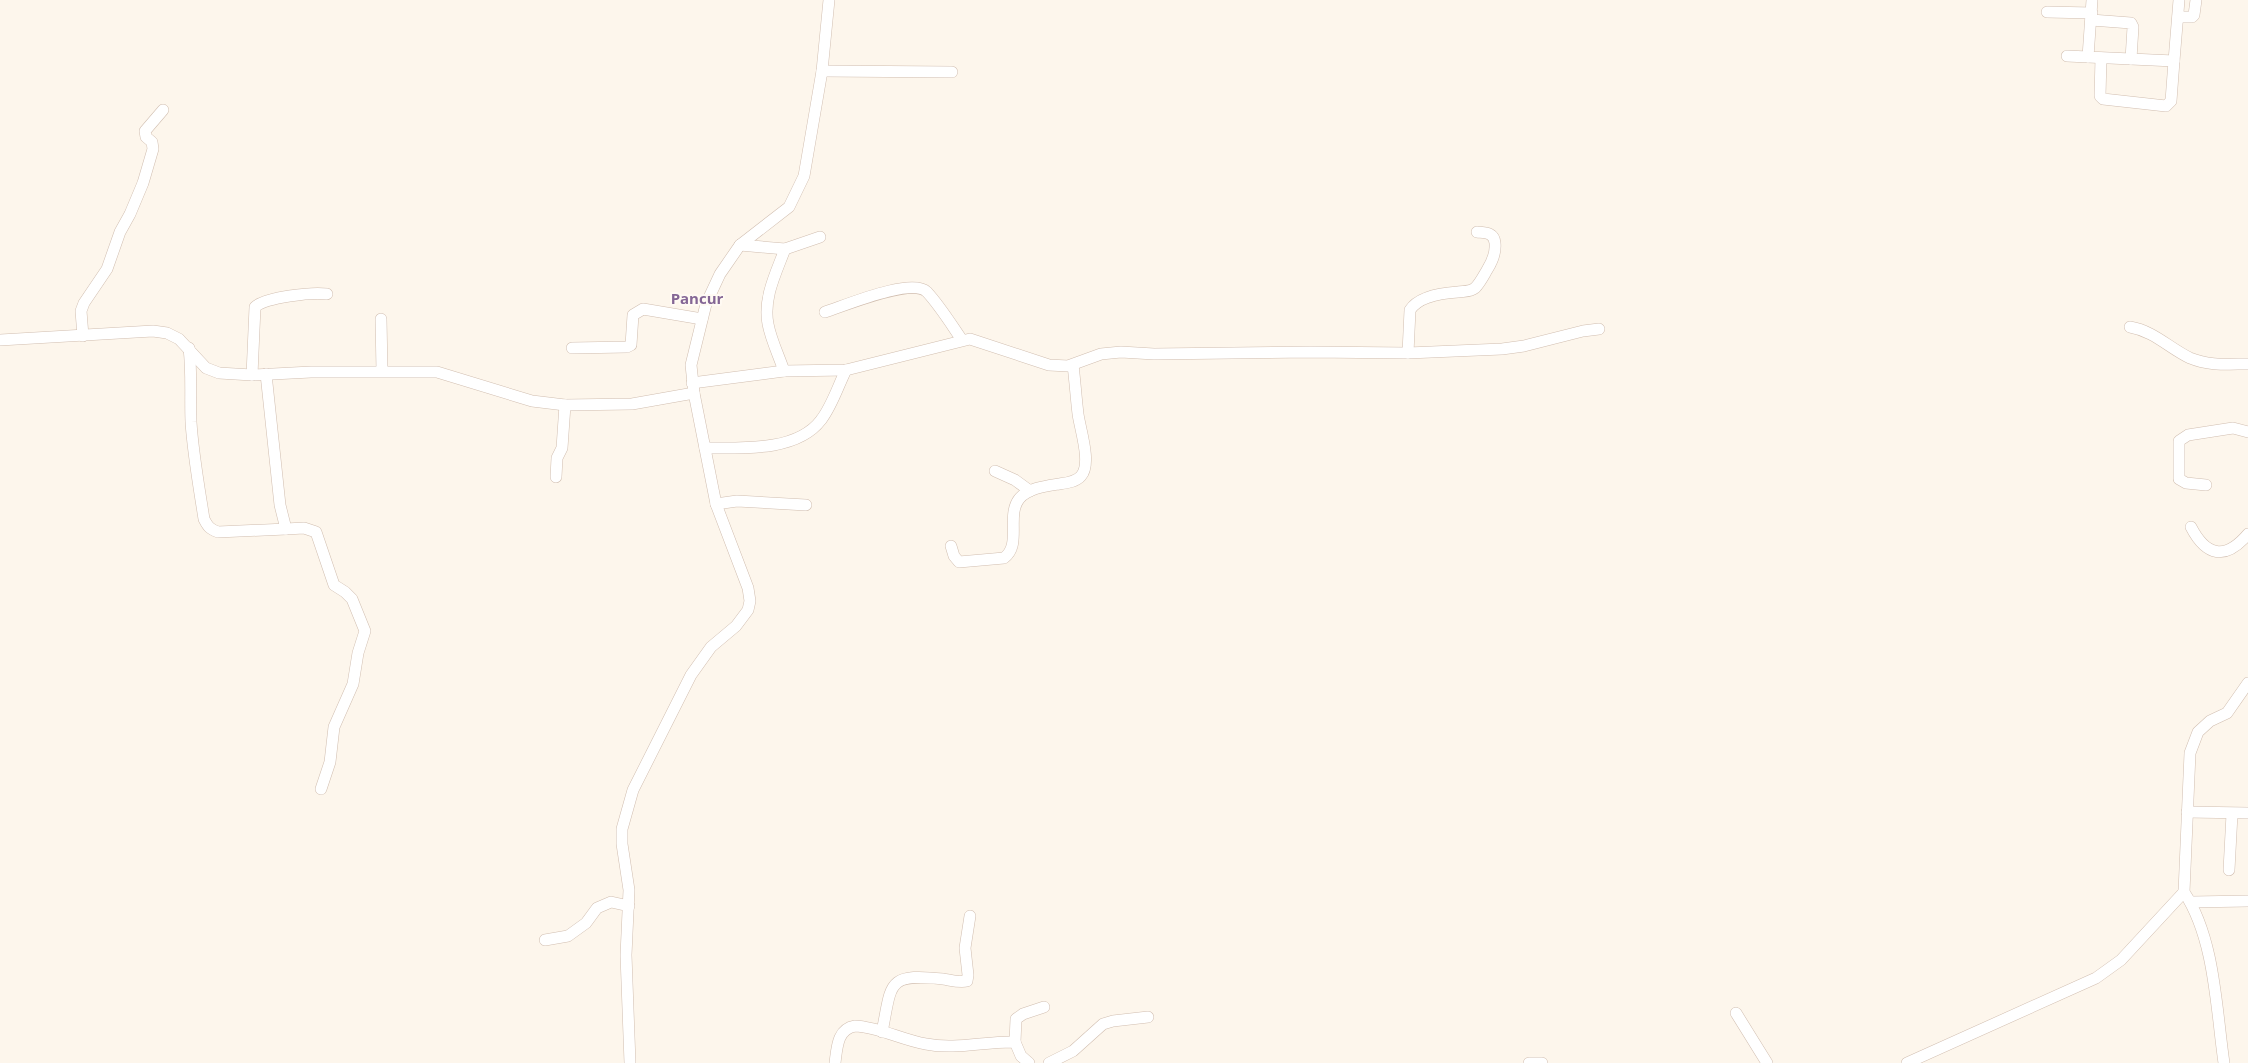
<svg xmlns="http://www.w3.org/2000/svg" width="2248" height="1063" font-family="'Open Sans',sans-serif">
<style>
.lines{fill:none;stroke-linecap:round;stroke-linejoin:round}
.minor-casing{stroke:#d1beb0;stroke-width:12}
.minor{stroke:#fff;stroke-width:11}
.labels{text-anchor:middle;stroke-width:4;stroke-linejoin:round;paint-order:stroke}
.quarter-label{font-size:15px;font-weight:bold;fill:#846695;stroke:#fffaf3}
</style>
<rect width="100%" height="100%" fill="#fdf6ec"/>
<g class="lines">
<defs>
<g id="minor">
<polyline points="2092,0 2088,57 2174,61 2179,0"/>
<polyline points="2047,12 2092,13"/>
<polyline points="2178,17 2192,17 2194,15 2196,0"/>
<polyline points="2091,20 2131,23 2133,27 2131,59"/>
<polyline points="2067,56 2088,57"/>
<polyline points="2101,58 2100,96 2103,99 2166,106 2171,101 2174,61"/>
<polyline points="822,71 952,72"/>
<polyline points="740,245 785,249 820,237"/>
<path d="M825 312C844 306 912 277 927 292 940 306 951 324 962 340"/>
<polyline points="381,319 382,371"/>
<path d="M2130 327C2154 331 2169 348 2190 358 2209 366 2228 364 2248 364"/>
<polyline points="83,336 81,311 84,303 107,269 120,232 130,214 143,183 153,149 152,142 146,137 145,131 163,110"/>
<polyline points="0,340 153,331 167,333 179,339 206,368 219,373 252,375 311,372 437,372 532,401 565,405 632,404 694,393"/>
<path d="M189 348C192 373 190 397 191 422 193 454 199 487 204 519 208 527 210 529 218 532L286 529"/>
<polyline points="572,348 627,347 631,345 633,315 643,309 702,319"/>
<path d="M1408 353 1410 310C1419 296 1442 293 1458 292 1464 291 1470 292 1475 288 1480 283 1484 275 1487 270 1492 262 1496 252 1495 243 1494 232 1485 233 1477 232"/>
<path d="M784 371C779 356 771 340 768 324 763 298 776 273 785 249"/>
<polyline points="266,374 280,505 286,529 304,528 316,532 334,585 345,592 352,599 365,631 358,653 353,684 334,727 330,762 321,789"/>
<path d="M252 375 255 307C266 297 312 292 327 294"/>
<polyline points="692,383 784,371 846,370 970,339 1049,365 1068,366 1101,354 1121,352 1154,354 1310,352 1408,353 1502,349 1524,346 1583,331 1599,329"/>
<path d="M705 448C741 448 797 452 821 420 832 406 838 386 846 370"/>
<polyline points="995,471 1015,480 1030,491"/>
<polyline points="556,477 557,458 562,448 565,405"/>
<polyline points="2206,485 2186,483 2179,479 2179,441 2188,435 2233,428 2248,432"/>
<polyline points="716,504 737,501 806,505"/>
<path d="M2191 527C2206 556 2225 561 2248 534"/>
<path d="M951 546 954 556 959 562 1004 558C1022 545 1006 516 1019 499 1028 488 1046 486 1059 484 1066 483 1076 482 1081 476 1092 464 1080 429 1078 414 1076 397 1075 381 1073 365"/>
<polyline points="2187,812 2248,813"/>
<polyline points="2229,870 2232,814"/>
<polyline points="2192,902 2248,901"/>
<polyline points="545,940 568,936 586,923 597,908 611,902 629,906"/>
<polyline points="1736,1013 1767,1063"/>
<path d="M882 1032C892 983 886 973 943 979 950 980 960 983 967 981L968 975 965 948 970 916"/>
<polyline points="1015,1042 1016,1019 1023,1014 1044,1007"/>
<polyline points="630,1063 626,955 629,890 622,844 622,829 633,790 691,675 711,647 736,626 748,610 750,601 748,588 716,504 694,393 691,365 706,304 720,274 740,245 789,207 804,176 822,71 829,0"/>
<path d="M835 1063C837 1048 837 1029 855 1026 879 1027 902 1040 926 1044 956 1050 986 1041 1015 1042L1021 1056 1029 1063"/>
<polyline points="1049,1063 1073,1051 1103,1024 1113,1021 1148,1017"/>
<polyline points="1529,1063 1542,1063"/>
<polyline points="1907,1063 2096,978 2121,960 2184,892"/>
<path d="M2224 1063C2216 1008 2215 939 2184 892L2190 753 2198 732 2210 721 2227 713 2248 683"/>
</g>
</defs>
<use href="#minor" class="minor-casing"/>
<use href="#minor" class="minor"/>
</g>
<g class="labels">
<g class="quarter-label">
<text x="697" y="304">Pancur</text>
</g>
</g>
</svg>
